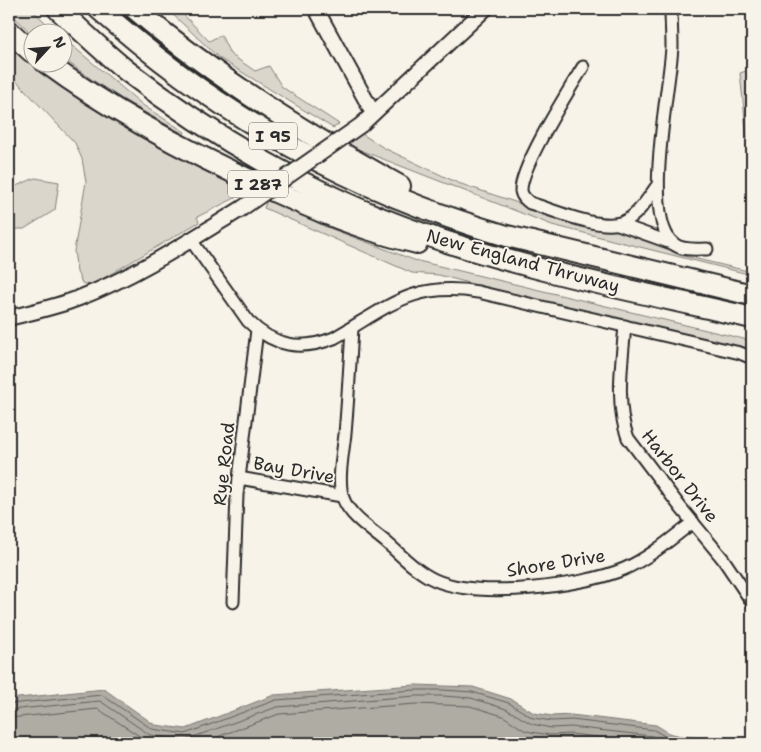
<svg xmlns="http://www.w3.org/2000/svg" width="761" height="752" font-family="'Shantell Sans',sans-serif">
<style>
.green{fill:#dad6cc;stroke:#82807c}
.water{fill:#afaca4;stroke:#7a7874}
.lines{fill:none;stroke-linecap:round;stroke-linejoin:round}
.shore{stroke:#605f5b;stroke-width:1}
.minor-casing{stroke:#2b2b2b;stroke-width:15}
.tertiary-casing{stroke:#2b2b2b;stroke-width:18}
.motorway-casing{stroke:#2b2b2b;stroke-width:24}
.minor{stroke:#f7f3e8;stroke-width:11}
.tertiary{stroke:#f7f3e8;stroke-width:14}
.motorway{stroke:#f7f3e8;stroke-width:20}
.tertiary-bridge-casing{stroke:#2b2b2b;stroke-width:18;stroke-linecap:butt}
.tertiary-bridge{stroke:#f7f3e8;stroke-width:14}
.labels{text-anchor:middle;stroke-width:4;stroke-linejoin:round;paint-order:stroke}
.shield{fill:#f7f3e8;stroke:#686764;stroke-width:1}
.shield-label{font-size:16px;font-weight:bold;fill:#2b2b2b}
.street-label{font-size:18px;fill:#2b2b2b;stroke:#f7f3e8}
</style>
<rect width="100%" height="100%" fill="#f7f3e8"/>
<filter id="ink" filterUnits="userSpaceOnUse"><feTurbulence type="fractalNoise" baseFrequency=".02" numOctaves="2"/><feDisplacementMap in="SourceGraphic" scale="10" xChannelSelector="R" yChannelSelector="G"/><feConvolveMatrix kernelMatrix="1 2 1 2 8 2 1 2 1" color-interpolation-filters="sRGB"/></filter>
<g filter="url(#ink)">
<g class="green">
<polygon points="9,9 31,9 56,32 32,32 32,34 9,12"/>
<polygon points="167,9 178,9 209,41 221,35 230,54 255,71 269,66 282,87 339,124 333,128 219,58"/>
<path d="M63 38 144 106 185 132 184 134C142 111 100 88 63 58Z"/>
<polygon points="9,42 71,93 132,129 246,189 235,198 197,217 199,222 97,282 89,285 82,283 77,272 74,251 86,182 82,159 75,143 9,73"/>
<polygon points="752,69 752,140 747,138 740,73"/>
<polygon points="362,134 384,148 458,183 524,205 642,236 662,243 680,255 752,272 752,275 552,225 347,145"/>
<polygon points="35,178 59,182 55,210 24,229 9,229 9,189"/>
<polygon points="270,198 324,226 414,260 752,341 752,350 558,307 439,275 412,273 264,208 267,200"/>
</g>
<polygon class="water" points="415,685 473,687 511,699 534,713 552,716 571,715 656,725 669,733 681,736 749,743 9,743 9,699 104,689 155,725 186,729 274,695"/>
<g class="lines">
<g class="shore">
<polyline points="9,704 102,695 152,729 185,734 276,700 415,690 443,690 472,692 509,703 533,718 552,721 572,720 654,730 668,738 702,743"/>
<polyline points="9,710 100,701 150,735 185,740 277,707 415,696 443,696 471,698 506,709 532,724 551,728 571,727 652,736 664,743"/>
<polyline points="9,718 98,709 150,743"/>
<polyline points="201,743 279,714 416,704 470,706 503,716 524,730 531,732 550,735 571,734 648,743"/>
</g>
<defs>
<g id="minor">
<path d="M671 9C671 21 672 34 672 47 670 88 641 218 674 244 682 251 697 249 707 249"/>
<path d="M583 67C569 90 520 167 521 191 522 197 526 200 530 203 553 210 600 231 623 222 638 216 648 198 657 186"/>
<polyline points="618,224 674,244"/>
<path d="M191 240 248 321C274 347 301 351 334 338 387 308 412 281 478 292L740 353 752 358"/>
<path d="M625 326C622 361 615 405 628 438L681 508 723 559 752 602"/>
<path d="M352 328C350 364 348 399 345 434 343 452 337 481 343 498 350 517 372 530 387 543 402 556 417 572 435 580 478 599 581 587 624 569 649 558 671 539 693 522"/>
<polyline points="239,478 342,496"/>
<polyline points="233,602 237,495 257,330"/>
</g>
<g id="tertiary">
<polyline points="316,9 373,113"/>
<polyline points="361,125 485,9"/>
<path d="M9 318C32 312 56 307 79 298 136 276 189 241 241 209"/>
</g>
<g id="motorway">
<path d="M58 9C81 30 103 52 127 71 220 143 332 205 444 241 544 274 649 294 752 318"/>
<path d="M99 9C219 116 352 191 507 236L752 295"/>
<path d="M135 9C216 78 307 135 400 186"/>
<polyline points="9,31 32,52"/>
<path d="M45 62C117 115 197 157 278 193 323 213 368 232 417 243"/>
</g>
</defs>
<use href="#minor" class="minor-casing"/>
<use href="#tertiary" class="tertiary-casing"/>
<use href="#motorway" class="motorway-casing"/>
<use href="#minor" class="minor"/>
<use href="#tertiary" class="tertiary"/>
<use href="#motorway" class="motorway"/>
<defs>
<polyline id="tertiary-bridge" points="241,209 361,125"/>
</defs>
<use href="#tertiary-bridge" class="tertiary-bridge-casing"/>
<use href="#tertiary-bridge" class="tertiary-bridge"/>
</g>
</g>
<g class="labels">
<g class="shield">
<rect x="249" y="122.5" width="48" height="27" rx="4"/>
<rect x="228" y="170.5" width="60" height="27" rx="4"/>
</g>
<g class="shield-label">
<text x="273" y="142">I 95</text>
<text x="258" y="190">I 287</text>
</g>
<g class="street-label">
<text transform="translate(523 261) rotate(15)" y="6">New England Thruway</text>
<text transform="translate(224 464) rotate(-84)" y="6">Rye Road</text>
<text transform="translate(294 470) rotate(10)" y="6">Bay Drive</text>
<text transform="translate(680 476) rotate(52)" y="6">Harbor Drive</text>
<text transform="translate(556 563) rotate(-9)" y="6">Shore Drive</text>
</g>
</g>
<rect width="761" height="752" fill="none" stroke="#f7f3e8" stroke-width="30"/>
<rect x="15" y="15" width="731" height="722" fill="none" stroke="#2b2b2b" stroke-width="2" filter="url(#ink)"/>
<g transform="translate(48 48) rotate(64)"><circle r="24" fill="#f7f3e8" stroke="#a5a39c"/>
<path d="M0-4L9 19L0 12L-9 19Z" fill="#2b2b2b"/>
<text y="-8" font-size="14" font-weight="bold" text-anchor="middle" fill="#2b2b2b">N</text>
</g>
</svg>
